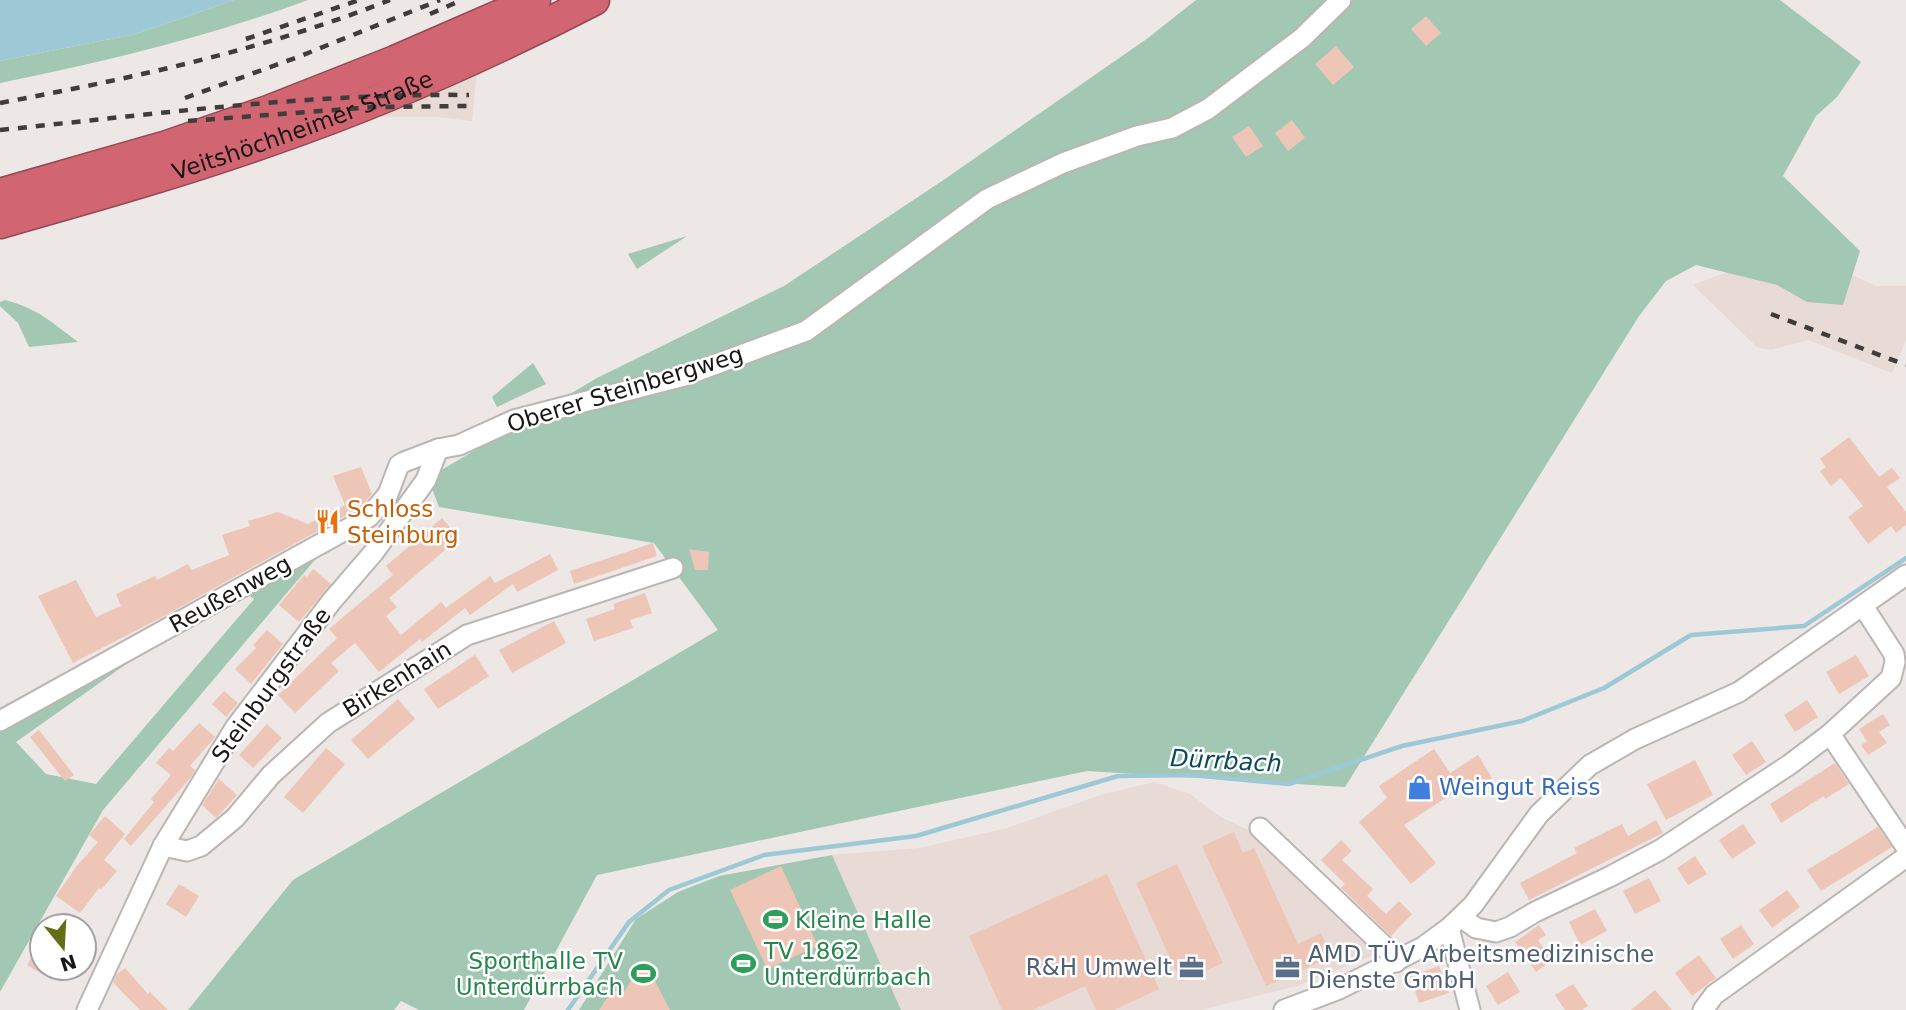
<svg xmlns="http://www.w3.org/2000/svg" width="1906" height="1010" font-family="'DejaVu Sans',sans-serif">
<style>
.built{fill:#e8dad5}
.green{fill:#a2c7b2}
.water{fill:#9dc8d6}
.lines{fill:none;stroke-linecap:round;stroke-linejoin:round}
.stream{stroke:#9dc8d6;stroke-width:4.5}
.building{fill:#eec6b8}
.minor-casing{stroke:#bbb5b3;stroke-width:23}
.highway-casing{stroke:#914a52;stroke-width:33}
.minor{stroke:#fff;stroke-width:19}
.highway{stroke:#d26572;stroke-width:30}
.rail{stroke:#3f3c3b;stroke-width:4.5;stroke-dasharray:9 9;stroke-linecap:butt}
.labels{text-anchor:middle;stroke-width:5;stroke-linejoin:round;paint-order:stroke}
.street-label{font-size:23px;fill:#191716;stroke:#fff}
.food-label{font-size:23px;fill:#c56008;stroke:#fff;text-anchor:start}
.shop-label{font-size:23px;fill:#366cbe;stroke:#fff;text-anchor:start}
.leisure-label{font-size:23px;fill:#27864d;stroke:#fff;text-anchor:start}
.service-label{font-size:23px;fill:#4e5e75;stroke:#fff;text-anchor:start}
.water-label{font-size:24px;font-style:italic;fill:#0a4958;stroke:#fff}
</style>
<rect width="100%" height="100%" fill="#ede7e5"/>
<g class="built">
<polygon points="477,69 472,121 437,117 374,117"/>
<polygon points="1792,247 1876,286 1906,286 1906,340 1892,373 1808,340 1771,350 1757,347 1693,285"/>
<polygon points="1154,782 1190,794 1219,816 1260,836 1377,949 1377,954 1297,986 1201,1010 901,1010 832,855 920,848 1007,828 1101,795"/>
</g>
<g class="green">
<path d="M234 0H308C208 37 104 62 0 83V61L136 34Z"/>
<polygon points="1196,0 1780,0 1861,62 1837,97 1816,116 1783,176 1860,251 1843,305 1807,302 1777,285 1696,265 1666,281 1639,316 1345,787 1087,771 597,875 524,1010 419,1010 401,1001 394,1010 188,1010 293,880 718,630 654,543 439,507 428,478 597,378 784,286 942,181 1148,38"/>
<polygon points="687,236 637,269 628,254"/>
<path d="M5 300C39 309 51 322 78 342L29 347 18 323 0 306V302Z"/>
<polygon points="533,363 546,384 497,407 492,397"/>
<polygon points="324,549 103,810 0,992 0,729 156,643 16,742 46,774 96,784 254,599 247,594"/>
<polygon points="832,855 901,1010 579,1010 636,919 678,892 719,876"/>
</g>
<polygon class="water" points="0,0 234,0 136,34 0,61"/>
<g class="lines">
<polyline class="stream" points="568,1010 629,922 669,890 764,855 916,836 1118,776 1192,775 1289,784 1402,746 1522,721 1604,688 1691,635 1804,626 1906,558"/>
</g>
<g class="building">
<polygon points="1426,16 1441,33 1426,46 1411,29"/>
<polygon points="1336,46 1354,67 1333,85 1315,64"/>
<polygon points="1292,120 1305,138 1288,151 1275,133"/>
<polygon points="1249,126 1263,146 1246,157 1232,137"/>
<polygon points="1849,437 1879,477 1892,468 1900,478 1887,487 1906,512 1906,525 1896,533 1891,526 1868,544 1848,517 1863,506 1841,478 1831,486 1820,471 1826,467 1820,459"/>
<polygon points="361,467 372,494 361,507 164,616 73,663 38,596 76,580 96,617 121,606 116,594 155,576 157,580 188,564 192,570 229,555 222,535 250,526 248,521 278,512 308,524 345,505 333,476"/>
<polygon points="442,518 459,538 389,598 397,607 386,616 401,635 441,602 446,608 490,576 495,583 550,554 558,570 517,592 513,584 470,615 465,608 422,642 420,639 379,672 355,643 331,663 339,671 295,713 278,695 337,638 329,629 393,575 386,566"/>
<polygon points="653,543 657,556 574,584 570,571"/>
<polygon points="689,549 709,552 708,570 695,570"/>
<polygon points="313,569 331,584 299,622 279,605 304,575 307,577"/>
<polygon points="645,593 652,613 630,620 633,628 594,641 586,619 615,609 613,604"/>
<polygon points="554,621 566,643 512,673 499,650"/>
<polygon points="267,630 283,644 251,684 235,669 256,648 253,645"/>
<polygon points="475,655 489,676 438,709 424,689"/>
<polygon points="1856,655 1869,676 1839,694 1826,672"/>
<polygon points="224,691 238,703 226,717 212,704"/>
<polygon points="398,699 415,719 368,759 351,740"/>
<polygon points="1807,700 1818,717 1795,732 1784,715"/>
<polygon points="1883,714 1890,725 1879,732 1887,743 1868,755 1861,745 1867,741 1859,729"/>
<polygon points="199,723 215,737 190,766 195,770 191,777 131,846 124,839 154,802 151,799 171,775 156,763 169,748 173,751"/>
<polygon points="267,724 282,738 253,768 239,755"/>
<polygon points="39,730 74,775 65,781 30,737"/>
<polygon points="1752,741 1766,762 1746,775 1732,755"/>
<polygon points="326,748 345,764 303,813 284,797"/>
<polygon points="1434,749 1450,773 1478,755 1492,778 1465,795 1461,788 1404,825 1436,863 1411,884 1359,822 1387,798 1379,786"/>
<polygon points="1695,760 1713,795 1666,820 1647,784"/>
<polygon points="1835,763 1849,784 1825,799 1824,796 1781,823 1770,804"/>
<polygon points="219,779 237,795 216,818 202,805"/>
<polygon points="105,816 125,834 104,860 117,871 101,890 99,888 80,913 56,896 76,867 98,842 89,835"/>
<polygon points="1656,820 1663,833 1529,900 1520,883 1577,853 1574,848 1622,824 1628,836"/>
<polygon points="1743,824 1756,843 1732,859 1719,840"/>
<polygon points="1878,827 1892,847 1821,891 1807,870"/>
<polygon points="1234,832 1243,853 1254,848 1298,944 1321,933 1331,957 1266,986 1202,846"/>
<polygon points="1341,840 1352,851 1342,860 1373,889 1367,896 1386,914 1399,901 1412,914 1391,936 1341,888 1345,884 1321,860"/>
<polygon points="1695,856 1707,874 1688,885 1677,868"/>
<polygon points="1177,864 1223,963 1181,982 1136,883"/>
<polygon points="781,866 818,946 767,969 730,890"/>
<polygon points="1107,874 1159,989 1114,1010 1096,1010 1085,986 1033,1010 1002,1010 969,936"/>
<polygon points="1649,878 1661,901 1635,914 1623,891"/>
<polygon points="179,884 199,896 186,917 166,904"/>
<polygon points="1787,890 1800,907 1772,928 1759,910"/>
<polygon points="1595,909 1607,931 1580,945 1569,922"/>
<polygon points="1539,925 1546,935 1538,940 1552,960 1536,972 1515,942"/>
<polygon points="1741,925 1754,944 1733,959 1720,939"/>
<polygon points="42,939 42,974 27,965"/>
<polygon points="1699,955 1716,978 1692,996 1675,973"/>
<polygon points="644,960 670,1010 599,1010 613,989 622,995"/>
<polygon points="1439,966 1449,993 1419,1003 1410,976"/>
<polygon points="125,968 148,994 150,992 168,1010 140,1010 121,991 113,982 117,974"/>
<polygon points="1508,972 1520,992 1498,1005 1486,986"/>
<polygon points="1573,984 1588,1006 1582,1010 1565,1010 1555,995"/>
<polygon points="1655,990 1672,1010 1631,1010"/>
</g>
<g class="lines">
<defs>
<g id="minor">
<polyline points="0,721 369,517 388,494 399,465 404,462 438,449 459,445 514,420 684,376 806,331 987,199 1063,163 1137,136 1172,128 1208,109 1302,38 1341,0"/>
<polyline points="1830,734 1906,847"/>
<polyline points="1260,828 1385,947 1396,962"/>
<polyline points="163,846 187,851 201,846 235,818 271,775 328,723 467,635 673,568"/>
<polyline points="1461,917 1476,928 1496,932 1510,927 1535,912 1609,877 1660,850 1789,765 1830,734 1891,678 1895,662 1894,654 1863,606"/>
<polyline points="1449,928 1470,1010"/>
<polyline points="87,1010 163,846 235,728 331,602 374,552 426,480 438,449"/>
<polyline points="1284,1010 1339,989 1423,947 1449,928 1473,905 1539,814 1590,765 1635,739 1739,692 1906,575"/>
<polyline points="1703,1010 1714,995 1906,857"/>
</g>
<g id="highway">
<polyline points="0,194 167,146 268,111 395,61 535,0"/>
<path id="s1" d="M0 223C92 197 184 171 274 139 384 101 491 53 594 0"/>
</g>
</defs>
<use href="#minor" class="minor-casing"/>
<use href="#highway" class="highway-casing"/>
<use href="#minor" class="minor"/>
<use href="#highway" class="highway"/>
<g class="rail">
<polyline points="430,14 462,0"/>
<polyline points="246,39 359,0"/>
<polyline points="185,98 298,57 440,0"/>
<path d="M0 103C133 78 264 50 390 0"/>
<polyline points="188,121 374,107 469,106"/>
<path d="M0 130C156 114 312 93 469 95"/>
<polyline points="1771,314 1906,365"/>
</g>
</g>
<defs>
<symbol id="restaurant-bare" viewBox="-9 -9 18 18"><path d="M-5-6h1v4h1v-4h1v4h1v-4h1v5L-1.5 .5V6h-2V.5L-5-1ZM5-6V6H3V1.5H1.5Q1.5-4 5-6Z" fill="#e8710a" stroke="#fff" stroke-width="2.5" paint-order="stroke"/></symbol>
<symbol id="shop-bare" viewBox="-9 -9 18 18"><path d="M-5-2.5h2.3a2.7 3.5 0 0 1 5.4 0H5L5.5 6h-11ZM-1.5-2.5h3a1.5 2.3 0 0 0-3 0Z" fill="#3f7fe0" stroke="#fff" stroke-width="2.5" paint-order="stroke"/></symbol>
<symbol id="stadium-bare" viewBox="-9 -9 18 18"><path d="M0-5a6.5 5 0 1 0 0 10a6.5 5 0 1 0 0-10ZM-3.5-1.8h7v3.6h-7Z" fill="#2e9e5b" stroke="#fff" stroke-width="2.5" paint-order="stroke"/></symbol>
<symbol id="office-bare" viewBox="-9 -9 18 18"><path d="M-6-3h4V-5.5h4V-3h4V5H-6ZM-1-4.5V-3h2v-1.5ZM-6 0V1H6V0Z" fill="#5c6f8a" stroke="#fff" stroke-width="2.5" paint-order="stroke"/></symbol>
</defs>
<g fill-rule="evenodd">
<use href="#restaurant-bare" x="310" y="504" width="35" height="35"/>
<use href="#shop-bare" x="1402" y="770" width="35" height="35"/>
<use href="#stadium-bare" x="758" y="902" width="35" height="35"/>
<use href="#stadium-bare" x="726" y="946" width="35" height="35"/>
<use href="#office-bare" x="1174" y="950" width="35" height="35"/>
<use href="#office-bare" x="1270" y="950" width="35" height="35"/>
<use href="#stadium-bare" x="626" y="956" width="35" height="35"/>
</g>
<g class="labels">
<g class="street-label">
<text dy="8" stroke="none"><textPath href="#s1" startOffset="318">Veitshöchheimer Straße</textPath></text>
<text transform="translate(625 389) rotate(-17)" y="8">Oberer Steinbergweg</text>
<text transform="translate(230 594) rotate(-29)" y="8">Reußenweg</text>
<text transform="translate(397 679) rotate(-32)" y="8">Birkenhain</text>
<text transform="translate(271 685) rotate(-54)" y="8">Steinburgstraße</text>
</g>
<g class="food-label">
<text x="347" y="517">Schloss<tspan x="347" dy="26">Steinburg</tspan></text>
</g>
<g class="shop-label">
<text x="1439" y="795">Weingut Reiss</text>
</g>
<g class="leisure-label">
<text x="795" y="928">Kleine Halle</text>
<text x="764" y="959">TV 1862<tspan x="764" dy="26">Unterdürrbach</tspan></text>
<text x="623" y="969" text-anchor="end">Sporthalle TV<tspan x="623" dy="26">Unterdürrbach</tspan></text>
</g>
<g class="service-label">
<text x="1308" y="962">AMD TÜV Arbeitsmedizinische<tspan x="1308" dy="26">Dienste GmbH</tspan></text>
<text x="1172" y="975" text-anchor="end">R&amp;H Umwelt</text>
</g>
<g class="water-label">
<text transform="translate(1226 761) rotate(3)" y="8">Dürrbach</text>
</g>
</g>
<g transform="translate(63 947) rotate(162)"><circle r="33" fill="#ffffff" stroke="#a3a2a2" stroke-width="2"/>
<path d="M0-5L12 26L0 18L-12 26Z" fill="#616e17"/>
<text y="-10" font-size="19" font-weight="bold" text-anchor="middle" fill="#191716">N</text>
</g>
</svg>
